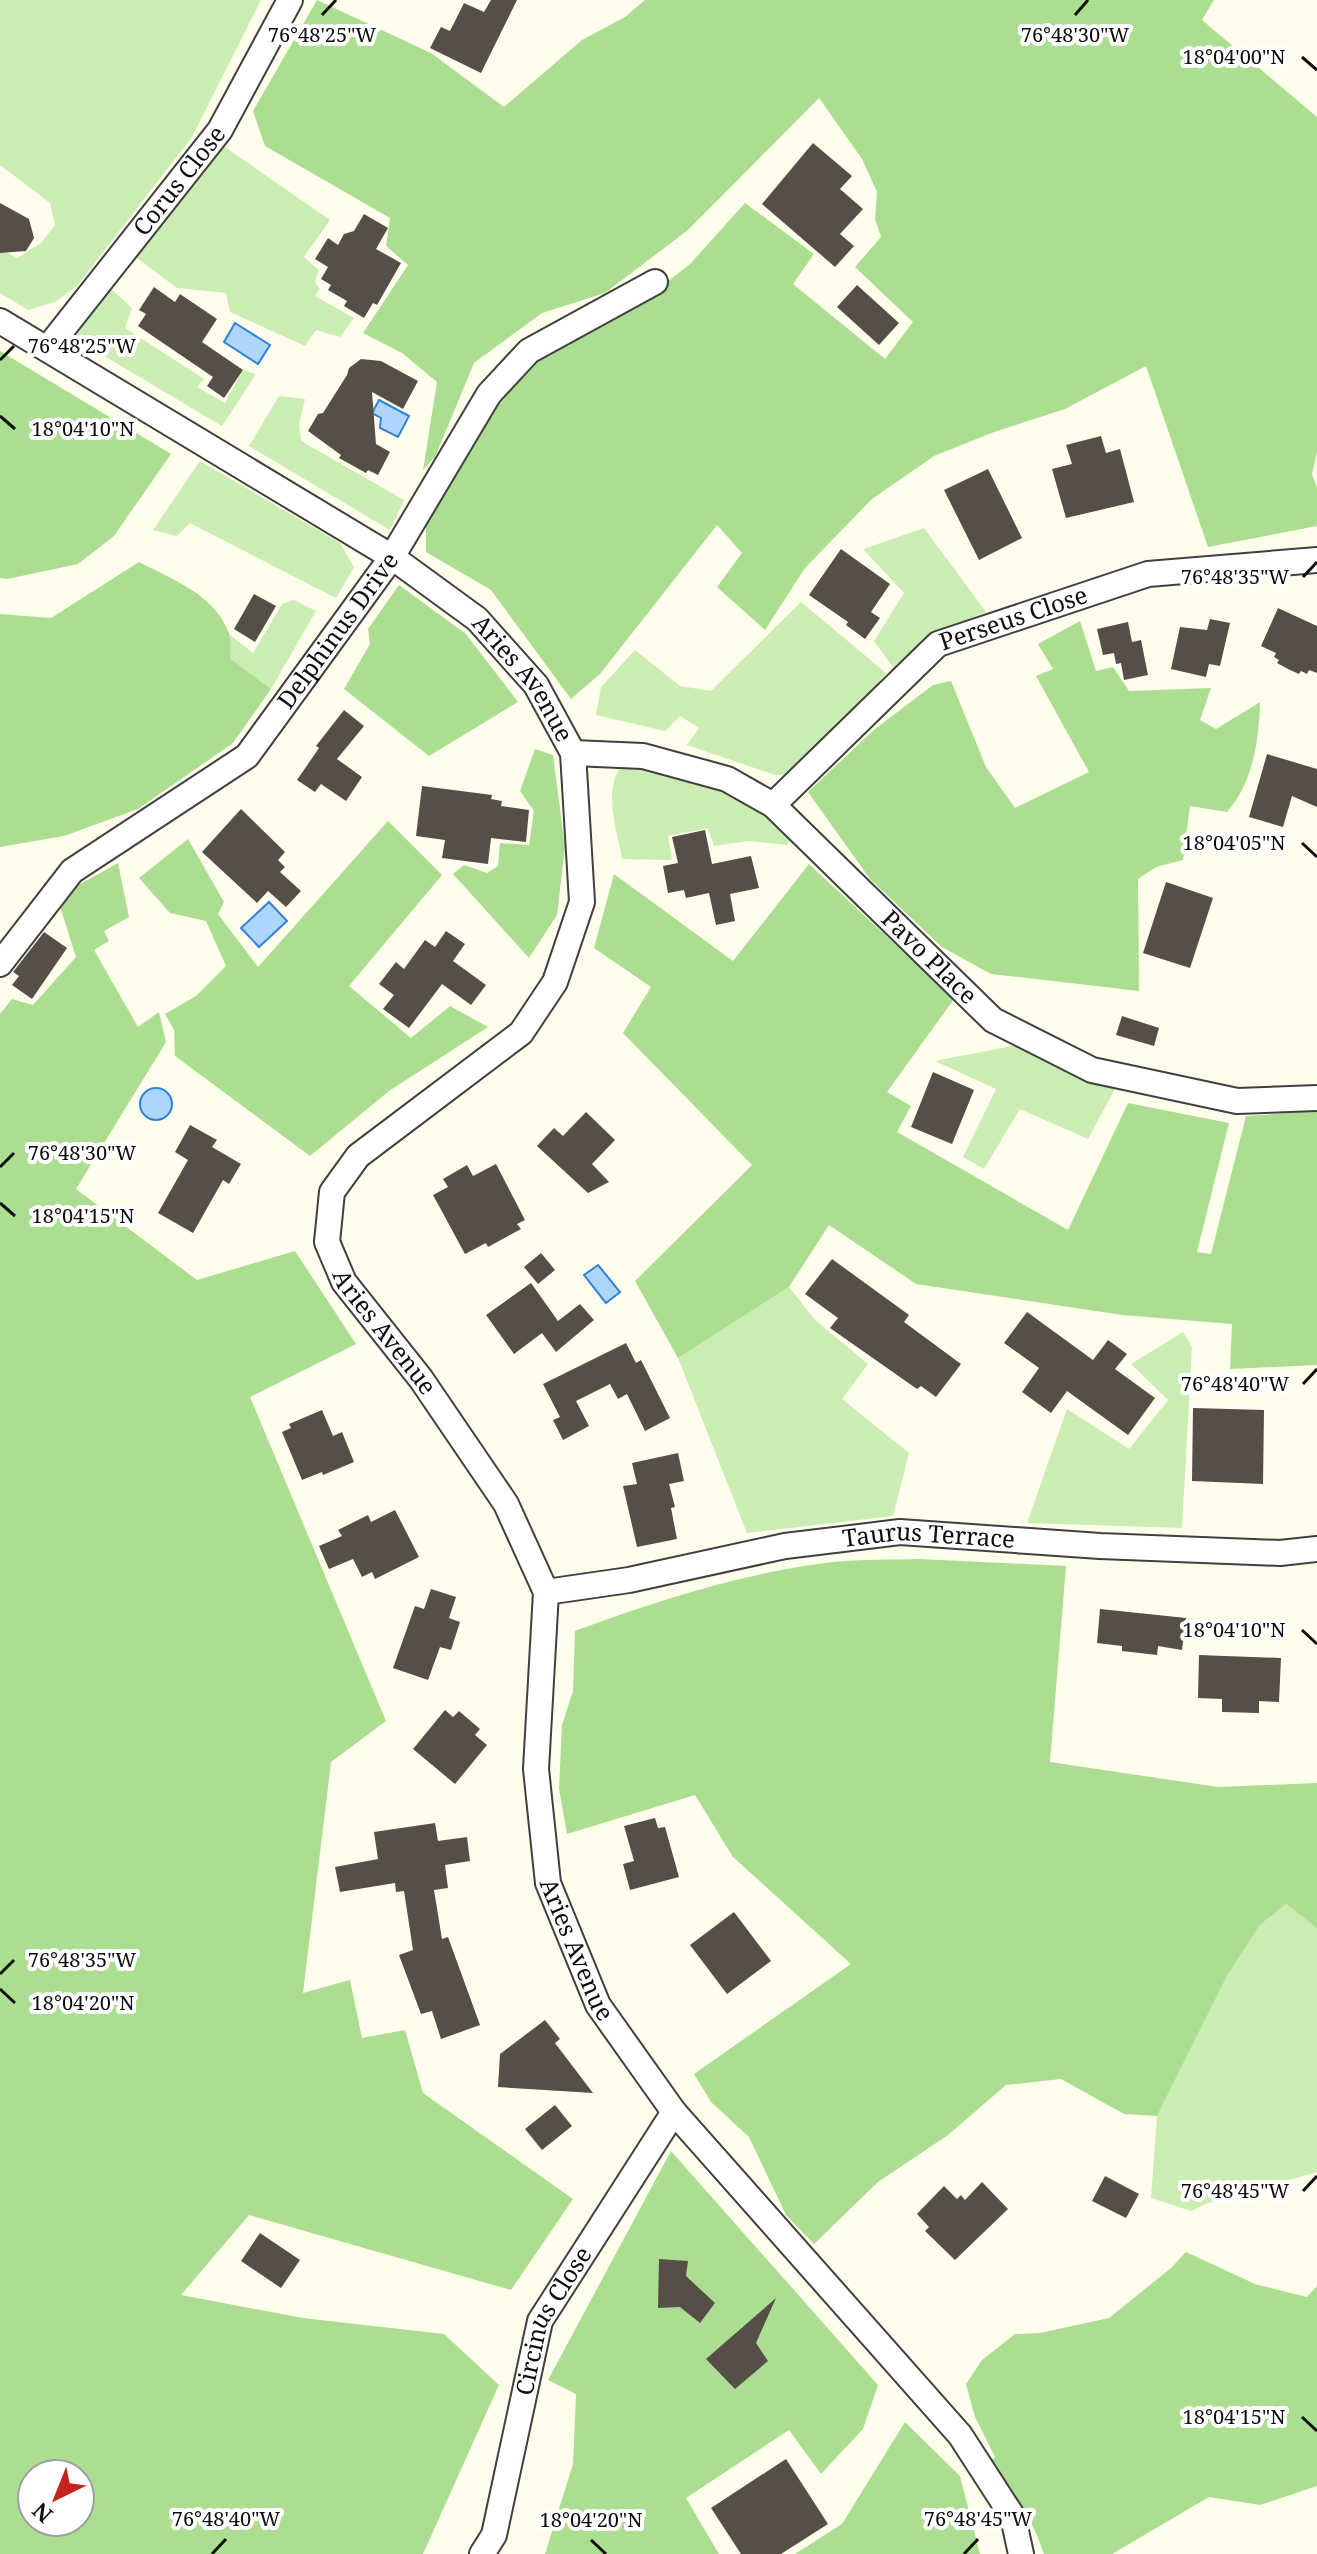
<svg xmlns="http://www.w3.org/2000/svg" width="1317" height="2554" font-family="'Noto Serif',serif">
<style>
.green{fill:#cbecb3}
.forest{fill:#acde91;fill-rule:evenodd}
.water{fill:#add6fa;stroke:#2f83d7;stroke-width:2}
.building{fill:#564f48}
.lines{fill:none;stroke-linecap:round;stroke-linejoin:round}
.minor-casing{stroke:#404040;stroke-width:28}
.minor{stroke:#fff;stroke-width:24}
.ticks{fill:none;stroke:#0d0d0d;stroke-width:3}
.labels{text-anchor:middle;stroke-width:8;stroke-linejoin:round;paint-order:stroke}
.street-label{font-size:24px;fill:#0d0d0d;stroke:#fff}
.ticks-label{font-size:20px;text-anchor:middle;fill:#0d0d0d;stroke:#fff;stroke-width:8;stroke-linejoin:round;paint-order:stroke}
</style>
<rect width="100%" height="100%" fill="#fffdec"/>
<g class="green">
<polygon points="0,0 261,0 192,137 77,286 55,302 28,310 0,293 0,248 17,258 41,243 55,225 50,203 0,165"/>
<polygon points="222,145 330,220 304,257 319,270 315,282 320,289 315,296 354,318 340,337 316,330 305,346 230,312 226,293 177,288 137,258"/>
<polygon points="110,288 132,308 125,328 204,379 197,387 225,403 243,370 256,374 222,426 74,338"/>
<polygon points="279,396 305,399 299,424 301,441 404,500 390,530 249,446"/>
<polygon points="200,461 340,543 354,567 336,598 190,523 177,536 153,530"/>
<polygon points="924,528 986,612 933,634 895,670 874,641 904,593 863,549"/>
<polygon points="294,600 316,611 271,689 231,659 229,634 253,653 282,604"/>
<polygon points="801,602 886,673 843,726 796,774 775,775 687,745 699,728 680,716 665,731 596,715 601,687 635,650 680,686 711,691"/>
<path d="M636 763 710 780 793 835 787 845 749 841 714 846 708 828 668 836 672 860 622 859C617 829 603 792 621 766Z"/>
<polygon points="1017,1045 1115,1089 1088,1139 1020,1109 984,1169 963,1157 996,1089 935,1061"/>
<polygon points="789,1287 815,1320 868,1364 842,1399 909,1453 893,1516 747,1533 678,1358"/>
<polygon points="1183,1332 1192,1347 1182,1528 1027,1523 1067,1409 1129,1449 1168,1400 1131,1364"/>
<polygon points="1286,1904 1317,1928 1317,2172 1208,2203 1191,2211 1151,2198 1157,2116 1227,1976 1260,1925"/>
</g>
<g class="forest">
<polygon points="317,0 431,53 504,107 582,40 625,17 645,0 1214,0 1202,20 1317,117 1317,452 1312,474 1317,488 1317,526 1208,547 1146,366 1065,409 994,432 934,456 872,499 805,568 765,630 717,587 742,553 717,525 600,674 571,699 491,590 426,552 426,517 502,395 539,359 644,300 690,264 745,203 814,254 793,284 885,359 913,322 855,267 881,237 875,219 877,192 862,159 819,98 688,230 605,293 542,313 474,363 435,457 423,470 437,382 402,353 363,333 408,265 386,246 390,218 265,146 253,111"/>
<polygon points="0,351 171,454 114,536 78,564 7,579 0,578"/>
<path d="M139 562C172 579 215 595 229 633 231 641 230 652 231 659L271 689 233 743 138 809 64 836 0 847V614L51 618Z"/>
<polygon points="399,585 466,634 518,702 429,756 344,689 370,644 368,629"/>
<path d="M1080 621 1096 671 1113 667 1129 691 1211 688 1200 720 1216 729 1260 702C1259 740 1253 783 1227 812L1190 806 1183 860 1156 867 1138 879 1139 991 991 974 942 947 870 879 808 792 875 729 933 685 951 681 986 767 1015 808 1089 772 1036 676 1053 669 1038 644Z"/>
<polygon points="535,749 553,755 565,847 557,915 529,958 453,874 464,865 487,873 498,866 500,843 529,845 534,811 520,791"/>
<polygon points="388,821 442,875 349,986 411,1038 450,1006 488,1027 389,1091 310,1156 175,1056 174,1030 165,1014 196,996 226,966 206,921 170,913 139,878 188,839 224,902 218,914 258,967"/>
<path d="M118 863 129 917 104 931 109 941 94 950 138 1027 159 1012 166 1042 76 1189 197 1280 295 1251 356 1344 250 1397 386 1721 331 1762 303 1993 350 1980 362 2038 405 2030 423 2093 573 2199 511 2290 249 2215 181 2295 303 2318 444 2334 499 2385 423 2554H0V1014L12 999 33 1005 76 957 57 897ZM32 2474H80V2522H32Z"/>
<polygon points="809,864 954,999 887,1092 911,1106 897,1132 1068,1230 1128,1103 1229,1123 1197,1252 1211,1254 1246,1116 1317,1111 1317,1365 1230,1369 1232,1324 1122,1315 916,1284 829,1225 789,1287 678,1358 635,1281 752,1165 623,1033 651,987 594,948 614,874 733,961"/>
<path d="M920 1559 1066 1566 1050 1762 1218 1787 1317 1783V1928L1286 1904 1260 1925 1227 1976 1157 2116 1124 2114 1061 2079 1006 2085 948 2135 878 2182 814 2244 786 2215 749 2137 711 2102 694 2074 851 1964 733 1857 695 1795 567 1834 559 1789 562 1725 573 1691 575 1631C659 1600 745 1572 834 1562 862 1559 892 1560 920 1559Z"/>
<polygon points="671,2151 878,2385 863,2429 821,2474 789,2430 686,2498 719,2554 545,2554 573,2464 576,2394 548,2380"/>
<path d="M1186 2252 1255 2284 1307 2297 1317 2286V2486L1260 2505 1209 2497 1112 2554H1044C1029 2511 1017 2497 981 2468L995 2457 975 2417 966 2384 982 2360 1015 2334 1040 2333 1109 2318 1171 2268Z"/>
<polygon points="905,2422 960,2476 980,2554 795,2554 842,2524"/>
</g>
<g class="water">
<polygon points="235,323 270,345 258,364 224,342"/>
<polygon points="379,400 409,416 398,437 380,428 381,418 372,413"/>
<polygon points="269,902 287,921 259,947 241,928"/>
<circle cx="156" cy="1104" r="16"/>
<polygon points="598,1265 620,1292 606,1303 584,1275"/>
</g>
<g class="building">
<polygon points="491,0 517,0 481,73 430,48 441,27 450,31 464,3 484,12"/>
<polygon points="813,143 852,176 840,189 863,209 840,234 854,246 835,267 762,204"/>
<polygon points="0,203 29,219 34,238 26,251 0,253"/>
<polygon points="364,214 388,228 376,249 401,263 377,305 373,303 364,318 344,306 347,301 328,290 331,285 321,279 328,267 315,259 328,238 338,245 344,234 354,231"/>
<polygon points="857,285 899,323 879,345 837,307"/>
<polygon points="154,287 175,302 180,294 217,319 202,342 243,370 224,398 207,386 213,377 138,326 146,314 139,310"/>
<polygon points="361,359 381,361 418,381 403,409 372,392 376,444 390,452 378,475 368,470 366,473 339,458 341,455 308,431 318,414 323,413 347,375 349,368"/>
<polygon points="1101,436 1106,453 1120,449 1134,502 1066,518 1052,469 1072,464 1066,445"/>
<polygon points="988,469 1022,538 979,560 944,490"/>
<polygon points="841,549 890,584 871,612 880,618 865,639 846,625 848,622 809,595"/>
<polygon points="254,594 276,606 255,642 234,629"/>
<polygon points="1278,608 1317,626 1317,673 1309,670 1307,674 1301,671 1299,674 1288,669 1277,663 1279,660 1274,657 1276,653 1261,646"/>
<polygon points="1210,619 1230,623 1220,666 1209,664 1206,677 1171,669 1180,627 1207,630"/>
<polygon points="1128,622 1132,642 1141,640 1148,675 1124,680 1121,663 1116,664 1114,653 1103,655 1097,629"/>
<polygon points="344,710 364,726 337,759 362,777 346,801 321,784 315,792 297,780 319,748 316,746"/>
<polygon points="1267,754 1317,769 1317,807 1292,796 1283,827 1249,817"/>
<polygon points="422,786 492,795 491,799 502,801 501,806 529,810 526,842 491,838 488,864 442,858 445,840 416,836"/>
<polygon points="241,809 285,852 278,860 285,867 280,872 301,891 286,907 268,891 257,903 202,852"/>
<polygon points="705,830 712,864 751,856 759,888 730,894 735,921 716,925 709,893 686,898 684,890 668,893 663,866 678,863 672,837"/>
<polygon points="1166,882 1213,898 1190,968 1143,953"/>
<polygon points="446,931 465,944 453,961 486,985 471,1005 442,984 409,1028 383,1009 394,995 379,984 396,962 404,969 425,940 435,947"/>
<polygon points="44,932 67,948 32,999 12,985 19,976 13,972"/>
<polygon points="1122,1016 1159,1028 1154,1046 1116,1035"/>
<polygon points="933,1072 974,1090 952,1144 911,1127"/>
<polygon points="586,1112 615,1140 592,1164 609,1182 588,1193 537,1146 554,1128 563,1136"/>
<polygon points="190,1125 217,1140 212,1147 241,1164 229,1184 223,1180 193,1233 158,1213 188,1160 175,1152"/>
<polygon points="496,1164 525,1220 517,1224 521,1229 488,1247 486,1243 465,1254 433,1195 448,1187 443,1179 467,1165 473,1176"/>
<polygon points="541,1253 555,1270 538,1284 524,1267"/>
<polygon points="832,1259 909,1315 904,1322 961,1364 936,1397 921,1386 917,1389 830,1328 838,1318 805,1294"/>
<polygon points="531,1283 558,1321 580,1304 594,1320 556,1352 542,1333 514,1354 486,1315"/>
<polygon points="1027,1312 1093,1360 1108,1340 1127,1354 1115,1369 1155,1398 1128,1435 1067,1391 1051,1413 1022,1392 1039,1368 1004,1343"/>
<polygon points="626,1343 636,1363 641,1360 670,1418 645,1431 627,1394 618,1399 610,1384 576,1401 589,1426 563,1440 553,1420 560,1417 543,1384"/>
<polygon points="1193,1408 1264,1410 1263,1484 1192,1481"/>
<polygon points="322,1410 333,1436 342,1432 354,1462 323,1475 322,1472 302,1480 282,1432 291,1428 289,1424"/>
<polygon points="678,1453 684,1481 669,1484 675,1507 671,1508 677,1539 637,1547 623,1486 637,1484 632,1463"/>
<polygon points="395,1510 419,1557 375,1579 372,1572 362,1577 353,1559 329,1569 319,1546 342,1536 338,1530 368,1515 371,1522"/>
<polygon points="431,1589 456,1597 449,1618 460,1622 451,1650 440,1647 428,1680 393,1668 415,1606 424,1609"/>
<polygon points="1100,1609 1186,1618 1182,1650 1158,1646 1157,1655 1122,1651 1122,1646 1097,1643"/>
<polygon points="1199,1655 1281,1658 1279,1702 1259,1701 1259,1713 1222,1712 1222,1699 1198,1698"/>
<polygon points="445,1710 453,1717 459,1711 480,1729 475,1735 487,1745 455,1784 413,1749"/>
<polygon points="655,1818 658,1828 665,1827 679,1877 630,1890 623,1864 634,1861 624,1826"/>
<polygon points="435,1823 438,1841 467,1837 470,1861 445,1865 448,1888 434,1890 442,1939 448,1937 480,2025 441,2039 432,2011 421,2014 399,1955 413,1950 404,1891 396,1892 395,1883 340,1892 335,1867 378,1859 374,1832"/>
<polygon points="734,1912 771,1961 727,1994 690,1945"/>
<polygon points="545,2020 560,2039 555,2043 593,2093 498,2087 500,2054"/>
<polygon points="555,2105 572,2126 542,2150 525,2129"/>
<polygon points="1105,2176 1139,2194 1126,2218 1092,2201"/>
<polygon points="982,2182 1008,2209 955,2260 925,2231 929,2227 917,2214 944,2186 957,2199 961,2195 965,2200"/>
<polygon points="260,2233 300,2260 281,2288 241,2261"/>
<polygon points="659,2259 688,2261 686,2276 715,2303 700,2323 680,2307 658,2308"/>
<polygon points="776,2298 756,2343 768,2361 735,2389 706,2359"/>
<polygon points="786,2459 828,2524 781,2554 741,2554 711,2508"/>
</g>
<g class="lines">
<defs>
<g id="minor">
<path id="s1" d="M0 321 392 557 477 619 536 685 573 753 582 902 555 982 521 1033 358 1156 332 1192 327 1242 344 1282 421 1379 506 1504 546 1592 536 1769 548 1883 598 2005 674 2112 960 2435 1013 2517 1021 2554"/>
<path id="s2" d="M47 349 220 130 290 0"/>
<path id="s3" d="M573 753 643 756 727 779 773 805 993 1020 1092 1070 1237 1101 1317 1098"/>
<path id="s4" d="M773 805 938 644 1148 574 1317 560"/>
<path id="s5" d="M0 964 72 871 247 756 392 557 489 394 529 351 655 282"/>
<path id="s6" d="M546 1592 629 1580 785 1546 900 1532 1100 1546 1280 1553 1317 1549"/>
<path id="s7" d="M482 2554 494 2535 540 2321 674 2112"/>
</g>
</defs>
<use href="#minor" class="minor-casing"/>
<use href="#minor" class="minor"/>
</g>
<path class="ticks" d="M322 15 336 0M1075 15 1088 0M1302 57 1317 70M0 360 14 346M0 416 15 429M1303 577 1317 562M1302 843 1317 857M0 1167 14 1153M0 1203 15 1216M1303 1384 1317 1369M1302 1630 1317 1644M0 1974 14 1960M0 1989 15 2003M1303 2191 1317 2176M1302 2417 1317 2431M591 2540 606 2554M212 2554 226 2539M964 2554 978 2539"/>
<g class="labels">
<g class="street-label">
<text dy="8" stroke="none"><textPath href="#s2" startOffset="214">Corus Close</textPath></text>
<text dy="8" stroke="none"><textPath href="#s4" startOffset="310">Perseus Close</textPath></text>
<text dy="8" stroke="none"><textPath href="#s5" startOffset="482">Delphinus Drive</textPath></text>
<text dy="8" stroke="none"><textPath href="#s1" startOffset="638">Aries Avenue</textPath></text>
<text dy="8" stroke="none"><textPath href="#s3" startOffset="428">Pavo Place</textPath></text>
<text dy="8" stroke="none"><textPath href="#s1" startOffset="1430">Aries Avenue</textPath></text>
<text dy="8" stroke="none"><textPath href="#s6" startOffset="388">Taurus Terrace</textPath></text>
<text dy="8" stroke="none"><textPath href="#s1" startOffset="2102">Aries Avenue</textPath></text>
<text dy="8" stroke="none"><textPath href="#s7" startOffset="246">Circinus Close</textPath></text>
</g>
</g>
<g class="ticks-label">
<text x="322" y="42">76°48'25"W</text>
<text x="1075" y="42">76°48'30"W</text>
<text x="1234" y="64">18°04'00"N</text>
<text x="82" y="353">76°48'25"W</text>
<text x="83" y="436">18°04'10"N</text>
<text x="1235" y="584">76°48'35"W</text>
<text x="1234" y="850">18°04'05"N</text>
<text x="82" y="1160">76°48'30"W</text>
<text x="83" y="1223">18°04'15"N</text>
<text x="1235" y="1391">76°48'40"W</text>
<text x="1234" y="1637">18°04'10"N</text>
<text x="82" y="1967">76°48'35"W</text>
<text x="83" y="2010">18°04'20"N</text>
<text x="1235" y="2198">76°48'45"W</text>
<text x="1234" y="2424">18°04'15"N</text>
<text x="226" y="2526">76°48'40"W</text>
<text x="978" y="2526">76°48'45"W</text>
<text x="591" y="2527">18°04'20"N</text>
</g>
<g transform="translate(56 2498) rotate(223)"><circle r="38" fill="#ffffff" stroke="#9e9e9e" stroke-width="2"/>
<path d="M0-6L14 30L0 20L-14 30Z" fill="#c6241b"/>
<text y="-12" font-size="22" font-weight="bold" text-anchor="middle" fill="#0d0d0d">N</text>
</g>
</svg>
